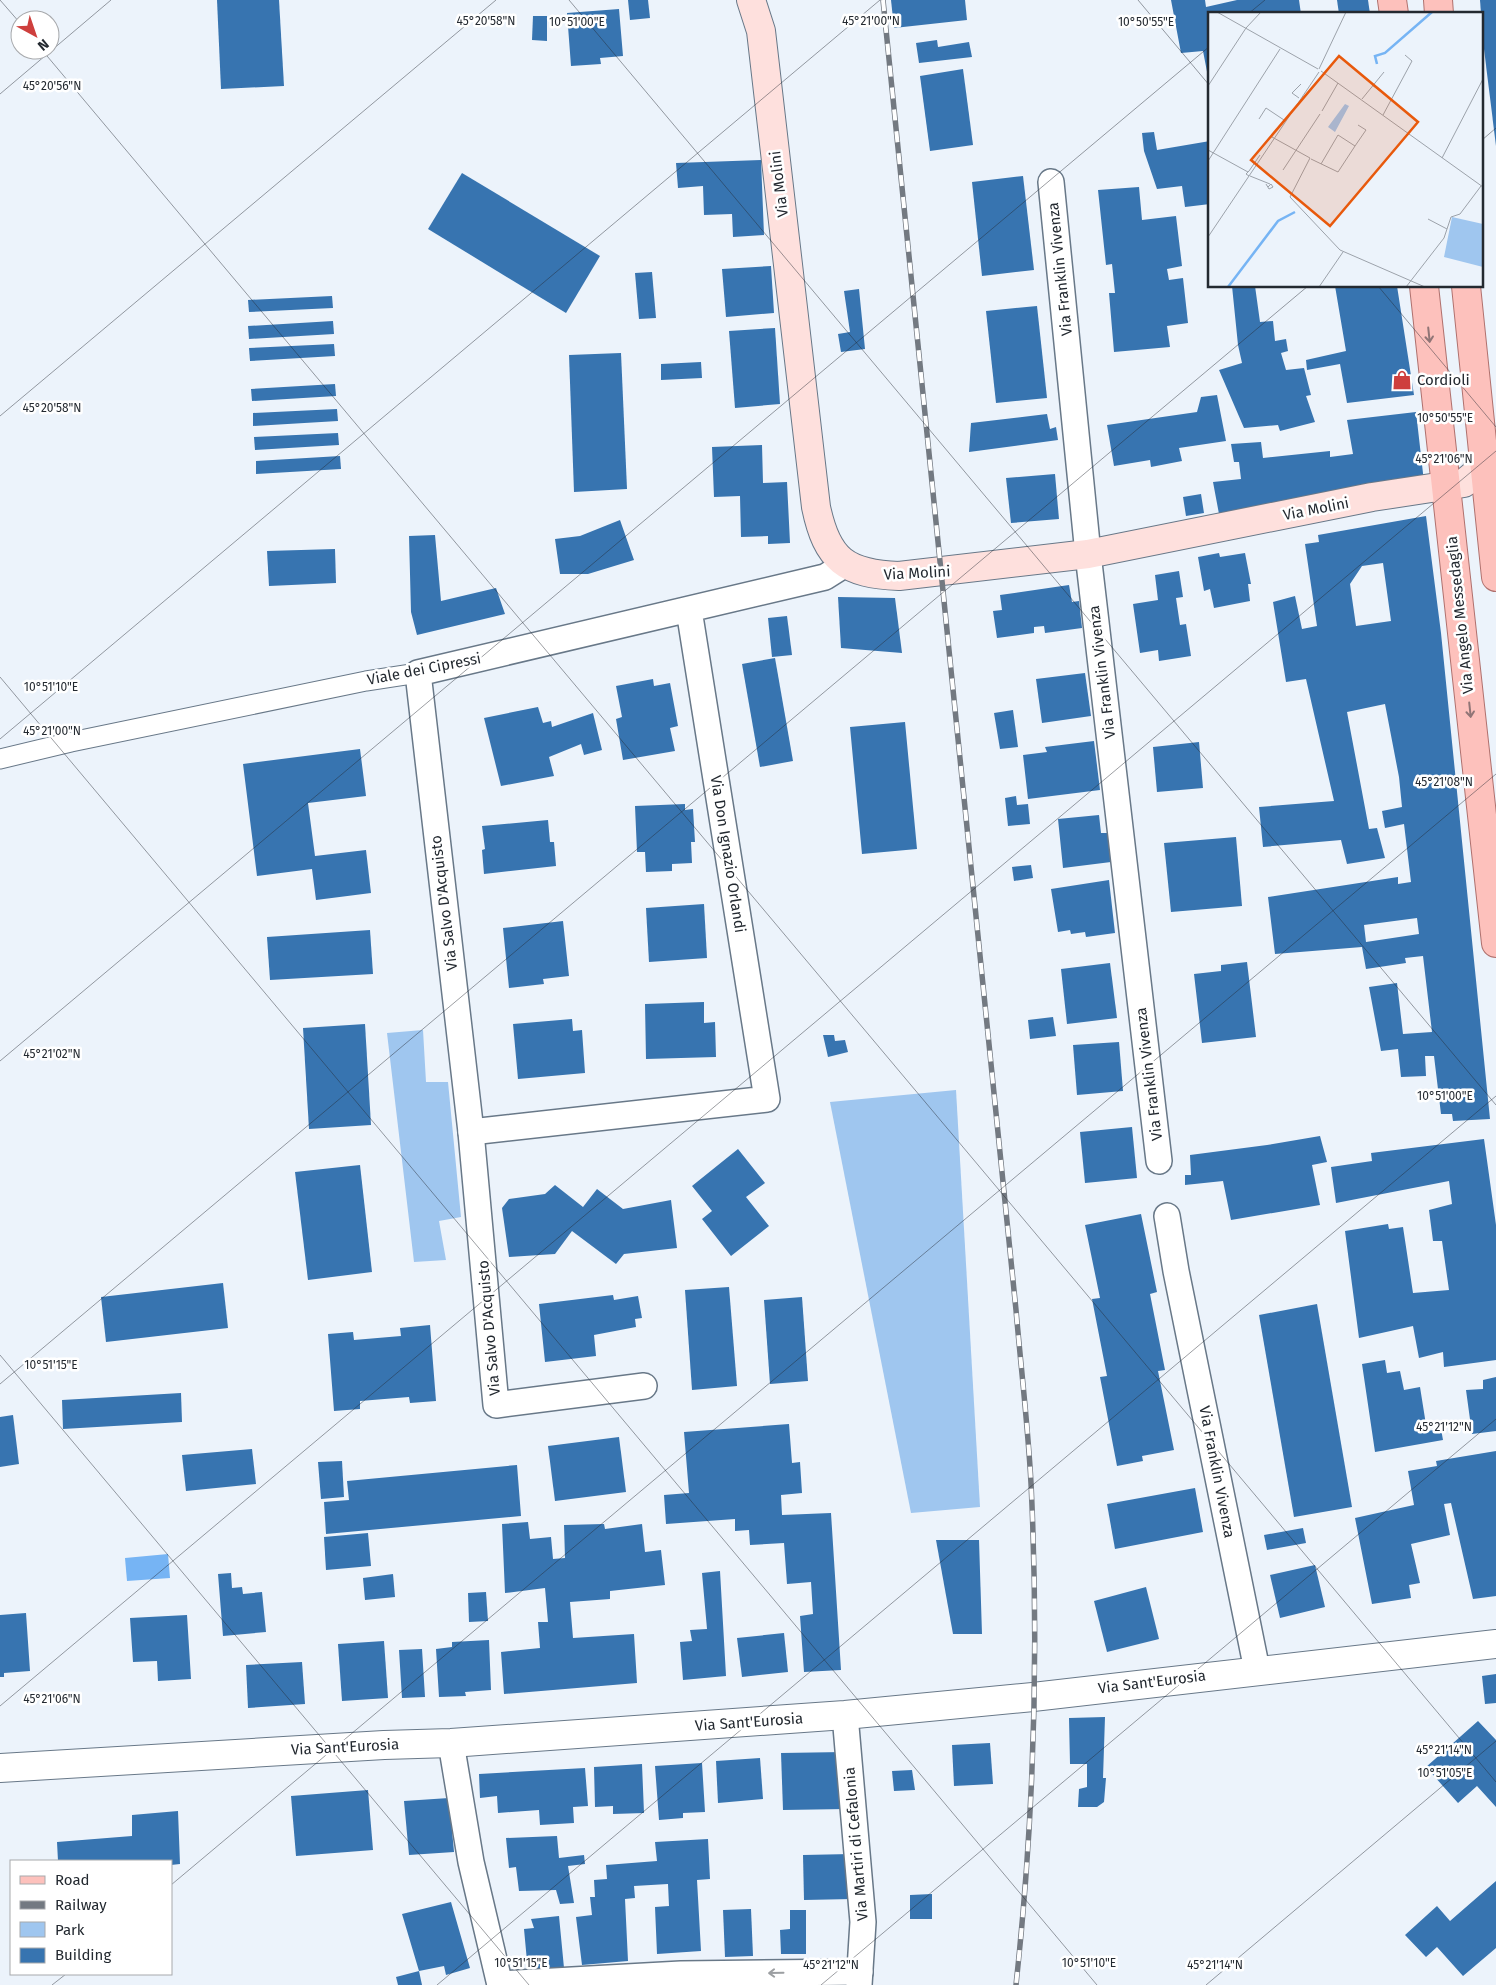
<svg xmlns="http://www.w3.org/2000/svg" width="1496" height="1985" font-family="'Fira Sans',sans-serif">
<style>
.green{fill:#9fc6ef}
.water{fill:#76b4f4}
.building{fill:#3774b0;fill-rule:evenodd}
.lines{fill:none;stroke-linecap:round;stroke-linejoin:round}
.pedestrian-casing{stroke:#687888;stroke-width:21}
.minor-casing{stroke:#687888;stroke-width:28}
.tertiary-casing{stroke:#687888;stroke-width:30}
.secondary-casing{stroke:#687888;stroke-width:30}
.primary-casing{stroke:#af716e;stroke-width:30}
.pedestrian{stroke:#fff;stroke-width:19}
.minor{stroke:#fff;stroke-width:25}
.tertiary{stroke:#fff;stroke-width:28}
.secondary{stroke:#fee0dd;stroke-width:28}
.primary{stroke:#fdc1bc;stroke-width:28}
.rail-casing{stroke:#737981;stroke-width:5.5}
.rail{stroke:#fff;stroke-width:4;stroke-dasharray:11;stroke-linecap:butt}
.oneway{stroke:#907576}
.oneway2{stroke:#9c9fa2}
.ticks{fill:none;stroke:#232930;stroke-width:1;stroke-opacity:0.45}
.labels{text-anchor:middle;stroke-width:5;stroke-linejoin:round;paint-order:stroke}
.street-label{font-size:15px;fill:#232930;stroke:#fff}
.poi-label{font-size:15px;fill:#232930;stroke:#fff;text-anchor:start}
.inset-river{fill:none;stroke:#76b4f4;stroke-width:2.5}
.inset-road{fill:none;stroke:#9ca2aa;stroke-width:1}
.view{fill:#e8590c;fill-opacity:0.15;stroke:#e8590c;stroke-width:2.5}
.inset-edge{fill:none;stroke:#232930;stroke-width:2.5}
.ticks-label{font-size:12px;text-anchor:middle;fill:#232930;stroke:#fff;stroke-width:5;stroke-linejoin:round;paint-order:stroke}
</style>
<rect width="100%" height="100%" fill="#ecf3fb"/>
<g class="green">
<polygon points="423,1030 426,1082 448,1082 461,1217 439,1221 446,1260 414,1262 387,1033"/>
<polygon points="956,1090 980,1507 911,1513 830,1102"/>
</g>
<polygon class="water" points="168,1554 170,1578 127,1581 125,1558"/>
<g class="building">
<polygon points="217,0 279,0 284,86 221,89"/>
<polygon points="628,0 648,0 650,18 630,20"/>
<polygon points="891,0 965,0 967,20 894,28"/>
<polygon points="1171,0 1205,0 1206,7 1237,0 1299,0 1301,14 1210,14 1209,82 1203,51 1181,53"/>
<polygon points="1337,0 1368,0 1370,14 1339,14"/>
<polygon points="1480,0 1496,0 1496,146 1483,41"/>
<polygon points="619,9 623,56 600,58 601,64 571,66 567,13"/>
<polygon points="533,16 547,16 547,41 532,40"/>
<polygon points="937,40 938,47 969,42 972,57 919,63 916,43"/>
<polygon points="963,69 973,145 930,151 920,76"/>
<polygon points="1154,132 1157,150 1210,141 1210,204 1185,207 1182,186 1157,189 1144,151 1142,133"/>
<polygon points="761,160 764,235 733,237 732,214 704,215 703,186 678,188 676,163"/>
<polygon points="462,173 600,256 566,313 428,229"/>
<polygon points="1023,176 1034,270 982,276 972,182"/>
<polygon points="1139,187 1142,220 1176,216 1182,266 1167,269 1169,280 1183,278 1188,323 1167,326 1170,347 1114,352 1109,293 1115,293 1112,264 1106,265 1098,190"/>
<polygon points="771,266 774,313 726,317 722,269"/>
<polygon points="652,272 656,318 639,319 635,273"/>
<polygon points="1232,286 1255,286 1260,322 1273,321 1275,341 1286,339 1288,351 1281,353 1286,370 1304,368 1311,395 1306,396 1315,422 1280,431 1278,425 1244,428 1219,370 1242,363 1238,345"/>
<polygon points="1335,286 1397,286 1414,395 1347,403 1340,364 1307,370 1306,360 1346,351"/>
<polygon points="859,289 865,349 841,352 838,334 850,332 844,291"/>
<polygon points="332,296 333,308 249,312 248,300"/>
<polygon points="1037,306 1047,398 996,403 986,311"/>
<polygon points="333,321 334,334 249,339 248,326"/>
<polygon points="775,328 780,404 735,408 729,331"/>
<polygon points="334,344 335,356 250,361 249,348"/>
<polygon points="621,353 627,489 574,492 569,355"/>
<polygon points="701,362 702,378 661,380 661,364"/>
<polygon points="335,384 336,396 252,401 251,389"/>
<polygon points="1217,395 1226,441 1179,448 1182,461 1151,467 1150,460 1114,466 1107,425 1197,412 1201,397"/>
<polygon points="337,409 338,421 253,426 253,413"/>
<polygon points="1416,412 1424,482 1219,514 1213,482 1241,479 1239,462 1234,462 1231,444 1261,442 1263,458 1330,451 1330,457 1353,454 1347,420"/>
<polygon points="1047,414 1050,429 1056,427 1058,440 969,452 971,423"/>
<polygon points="338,433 339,445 255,450 254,437"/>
<polygon points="762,445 763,483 787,482 790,543 768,544 768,536 741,537 740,496 714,497 712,447"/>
<polygon points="340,456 341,469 256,474 256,461"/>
<polygon points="1055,474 1059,519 1011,523 1006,478"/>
<polygon points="1201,494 1204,513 1186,516 1183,497"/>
<path d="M1426 516 1441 633 1490 1119 1453 1121 1452 1114H1441L1434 1056H1425L1426 1076 1401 1077 1398 1049 1381 1051 1369 987 1397 983 1403 1034 1432 1032 1423 956 1405 958 1406 963 1366 969 1362 947 1275 954 1268 897 1398 877V884L1411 882 1404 824 1385 828 1382 811 1402 807 1399 777 1385 704 1347 712 1369 829 1377 828 1385 858 1347 864 1341 840 1263 847 1259 807 1334 801 1306 679 1286 682 1273 602 1295 596 1302 629 1317 626 1305 544 1319 542 1318 535ZM1383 563 1391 621 1356 626 1350 584 1362 566ZM1417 918 1419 934 1366 942 1364 925Z"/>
<polygon points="620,520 634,560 588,574 560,574 555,539 580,536"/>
<polygon points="435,535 441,601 496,588 505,614 417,635 411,612 409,536"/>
<polygon points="335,549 336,583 269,586 267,551"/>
<polygon points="1219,553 1220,557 1245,553 1251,584 1248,584 1250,601 1214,608 1210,589 1204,591 1198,557"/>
<polygon points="1179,571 1183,597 1176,598 1180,625 1186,624 1191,656 1159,661 1158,650 1140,653 1133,604 1158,600 1155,575"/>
<polygon points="1069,585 1072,602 1079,601 1082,628 1045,633 1044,626 1034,627 1034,633 997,638 993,611 1002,610 1000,595"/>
<polygon points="838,597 895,598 902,653 841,648"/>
<polygon points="787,616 792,655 772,657 768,618"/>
<polygon points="775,658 793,761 760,767 742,664"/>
<polygon points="1085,673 1091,716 1042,723 1036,679"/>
<polygon points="653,679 654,686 670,683 678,726 670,728 675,751 623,760 616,719 622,717 616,686"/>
<polygon points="538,707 543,723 551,721 552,727 593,713 602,750 584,755 581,744 549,757 554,776 501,786 484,718"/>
<polygon points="1013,710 1018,747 1000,749 994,713"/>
<polygon points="905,722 917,849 862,854 850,727"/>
<polygon points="1094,741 1100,790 1028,799 1023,755 1047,752 1045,747"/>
<polygon points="1199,742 1203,788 1157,792 1153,747"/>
<polygon points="360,749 366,796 308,803 315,856 366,850 371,893 316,900 312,869 257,876 243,764"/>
<polygon points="1016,796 1017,805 1028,804 1030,824 1008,826 1005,798"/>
<polygon points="685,804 685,810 693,809 695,842 691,842 692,863 672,864 672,871 646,872 645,852 637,852 635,806"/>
<polygon points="1099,815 1101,833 1108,833 1111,862 1063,868 1058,819"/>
<polygon points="548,820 550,842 554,842 556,866 484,874 482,850 485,849 482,826"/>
<polygon points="1236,837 1242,906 1171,912 1164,843"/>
<polygon points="1031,865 1033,878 1014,881 1012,867"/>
<polygon points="1109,880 1115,933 1086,937 1085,932 1071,934 1070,930 1058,932 1051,889"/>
<polygon points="704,904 707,958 649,962 646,908"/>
<polygon points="563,921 569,976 543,979 544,984 509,988 503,928"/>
<polygon points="370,930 373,974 270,980 267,937"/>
<polygon points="1247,962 1256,1037 1202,1043 1194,974 1221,971 1221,965"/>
<polygon points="1110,963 1117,1018 1067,1024 1061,969"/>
<polygon points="704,1002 704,1023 715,1022 716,1057 646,1059 645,1004"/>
<polygon points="1053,1017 1056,1036 1030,1039 1028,1020"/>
<polygon points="572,1019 573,1031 582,1030 585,1073 518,1079 513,1024"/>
<polygon points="365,1024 371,1125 309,1129 303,1028"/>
<polygon points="823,1035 834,1035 835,1041 845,1040 848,1052 828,1057"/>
<polygon points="1119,1042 1123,1091 1077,1095 1073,1045"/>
<polygon points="1132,1127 1137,1178 1085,1183 1080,1132"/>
<polygon points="1320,1136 1327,1162 1312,1165 1320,1205 1231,1220 1223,1181 1185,1185 1185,1175 1191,1175 1190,1155 1267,1145"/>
<polygon points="1484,1139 1496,1225 1496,1360 1444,1367 1443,1352 1419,1358 1413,1326 1359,1338 1345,1231 1388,1224 1389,1229 1403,1227 1413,1293 1449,1290 1442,1241 1433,1241 1429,1210 1452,1204 1449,1181 1336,1203 1331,1167 1372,1161 1371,1153"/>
<polygon points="738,1149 765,1183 746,1197 769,1226 731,1256 702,1219 712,1211 692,1186"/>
<polygon points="360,1165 372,1272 308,1280 295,1172"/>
<polygon points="555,1185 583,1207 597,1189 623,1209 671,1200 677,1248 624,1254 616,1264 572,1231 555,1254 509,1257 502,1208 509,1199 545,1194"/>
<polygon points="1141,1214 1157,1292 1150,1294 1165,1370 1158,1371 1174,1450 1142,1456 1143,1461 1117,1466 1100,1377 1107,1376 1092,1299 1100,1298 1085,1225"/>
<polygon points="223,1283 228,1328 106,1342 101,1297"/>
<polygon points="729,1287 737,1386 692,1390 685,1290"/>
<polygon points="613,1295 614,1300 638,1296 642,1318 635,1319 636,1327 594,1335 596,1356 545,1362 539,1304"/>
<polygon points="802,1297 808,1381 770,1384 764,1300"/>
<polygon points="1317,1304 1352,1507 1294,1517 1259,1315"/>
<polygon points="430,1325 436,1401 410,1403 409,1397 360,1401 360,1409 334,1411 328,1334 353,1332 354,1340 401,1336 400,1328"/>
<polygon points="1385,1360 1387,1373 1400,1371 1404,1390 1420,1387 1427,1431 1441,1429 1443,1440 1375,1452 1362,1364"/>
<polygon points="1496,1377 1496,1431 1472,1434 1466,1390 1483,1389 1483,1380"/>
<polygon points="181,1393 182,1422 63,1429 62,1400"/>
<polygon points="13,1415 19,1464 0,1467 0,1417"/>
<polygon points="789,1424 792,1463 800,1462 802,1493 781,1495 782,1515 831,1513 841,1670 804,1672 800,1616 813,1614 811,1582 787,1584 784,1543 750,1545 749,1530 735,1531 735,1519 666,1524 664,1495 689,1493 684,1432"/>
<polygon points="619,1437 626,1492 555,1501 548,1446"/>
<polygon points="252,1449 256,1484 186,1491 182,1455"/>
<polygon points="1496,1451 1496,1596 1473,1599 1451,1503 1444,1504 1450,1535 1411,1544 1420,1583 1409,1585 1411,1598 1372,1604 1355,1518 1414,1505 1408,1471 1437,1466 1436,1461"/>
<polygon points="342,1461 344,1497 321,1499 318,1462"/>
<polygon points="517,1465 521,1516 326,1534 324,1502 349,1500 347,1481"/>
<polygon points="1195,1488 1203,1532 1115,1549 1107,1504"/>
<polygon points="528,1522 530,1539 551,1537 553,1559 565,1558 564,1525 604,1524 605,1529 642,1524 645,1552 661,1550 665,1585 610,1591 610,1599 570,1602 573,1638 634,1634 637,1683 504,1694 501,1652 540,1648 538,1622 548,1622 545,1588 505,1593 502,1524"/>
<polygon points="1303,1528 1306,1543 1267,1550 1264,1535"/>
<polygon points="368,1533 371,1566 326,1570 324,1537"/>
<polygon points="936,1540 979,1540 982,1634 953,1634"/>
<polygon points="1315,1565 1325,1607 1280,1618 1270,1575"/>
<polygon points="720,1571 726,1676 683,1680 680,1642 692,1641 690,1630 707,1629 702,1573"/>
<polygon points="231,1573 232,1588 242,1587 243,1594 262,1592 266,1632 223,1636 218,1574"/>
<polygon points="393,1574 395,1597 365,1600 363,1578"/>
<polygon points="1146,1587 1159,1639 1107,1652 1094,1601"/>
<polygon points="486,1592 488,1621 469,1622 468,1593"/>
<polygon points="26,1613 30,1671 4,1673 4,1677 0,1677 0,1615"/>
<polygon points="187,1615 191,1679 158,1681 157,1661 133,1662 130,1618"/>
<polygon points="784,1633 788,1672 742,1677 737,1638"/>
<polygon points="489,1640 491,1690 465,1692 466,1696 439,1697 436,1649 452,1647 452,1642"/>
<polygon points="384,1641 388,1698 342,1701 338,1644"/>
<polygon points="422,1649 425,1697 402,1698 399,1650"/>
<polygon points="302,1662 305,1704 248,1708 246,1665"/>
<polygon points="1496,1674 1496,1703 1485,1704 1482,1676"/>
<polygon points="1105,1717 1103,1778 1106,1778 1104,1802 1097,1807 1078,1807 1079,1789 1087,1787 1087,1764 1070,1764 1069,1718"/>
<polygon points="1478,1721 1496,1740 1496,1807 1477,1786 1458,1803 1426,1767"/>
<polygon points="990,1743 993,1784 954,1786 952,1745"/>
<polygon points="844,1752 846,1809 783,1810 781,1753"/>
<polygon points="760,1758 763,1799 718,1803 716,1761"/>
<polygon points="702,1763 705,1812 683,1813 683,1818 659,1820 655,1766"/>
<polygon points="642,1764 644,1813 613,1814 613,1806 595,1807 594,1767"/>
<polygon points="585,1768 588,1806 573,1807 574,1823 540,1825 539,1810 498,1813 497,1796 480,1798 479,1774"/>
<polygon points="912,1770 915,1790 894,1791 892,1771"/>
<polygon points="368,1790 373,1850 296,1856 291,1796"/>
<polygon points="449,1798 454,1852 409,1855 404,1801"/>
<polygon points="178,1811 180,1864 171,1865 171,1861 58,1861 57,1842 132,1836 132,1815"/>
<polygon points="557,1836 559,1858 584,1855 585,1864 568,1866 574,1903 560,1904 556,1890 519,1891 516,1867 509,1868 506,1838"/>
<polygon points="708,1839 710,1879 697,1880 701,1951 657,1954 655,1907 669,1906 668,1884 634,1886 635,1898 625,1899 628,1961 582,1965 576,1917 592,1915 590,1897 595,1897 594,1880 607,1879 606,1865 657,1861 655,1842"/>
<polygon points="851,1854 852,1899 804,1900 803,1855"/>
<polygon points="1496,1881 1496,1948 1463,1976 1437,1947 1426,1957 1405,1935 1437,1906 1450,1921"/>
<polygon points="932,1894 932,1919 910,1919 910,1895"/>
<polygon points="451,1902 470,1968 446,1975 444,1966 419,1971 402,1914"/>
<polygon points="751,1909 753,1956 725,1957 723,1910"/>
<polygon points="790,1910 806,1910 806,1954 781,1954 780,1930 790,1929"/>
<polygon points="559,1916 564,1968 528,1972 524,1929 534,1928 531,1919"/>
<polygon points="419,1971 422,1985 398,1985 396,1977"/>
</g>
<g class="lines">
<defs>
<polyline id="pedestrian" points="0,759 71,742 366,681 418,673"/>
<g id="minor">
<polyline points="1051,182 1088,554 1159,1161"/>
<polyline points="689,610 767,1099 471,1132 418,673 825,577 844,565"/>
<polyline points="471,1132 496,1405 644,1386"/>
<polyline points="1167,1216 1176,1271 1257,1670"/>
<polyline points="845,1715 863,1922 859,1985"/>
<polyline points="451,1743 471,1862 500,1985"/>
<polyline points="500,1984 681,1974 860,1972"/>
</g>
<polyline id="tertiary" points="0,1768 384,1745 451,1743 845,1715 1033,1697 1496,1644"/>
<path id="secondary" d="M751 0 761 31 816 507C827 560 846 574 899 576L1088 554 1372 497 1464 483 1475 474 1484 454"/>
<g id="primary">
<polyline points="1392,0 1394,14"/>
<polyline points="1438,0 1439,14"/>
<polyline points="1424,286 1496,943"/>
<polyline points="1466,286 1496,577"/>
</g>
</defs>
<use href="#pedestrian" class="pedestrian-casing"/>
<use href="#minor" class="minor-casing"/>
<use href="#tertiary" class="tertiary-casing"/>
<use href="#secondary" class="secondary-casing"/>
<use href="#primary" class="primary-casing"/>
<use href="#pedestrian" class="pedestrian"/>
<use href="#minor" class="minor"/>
<use href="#tertiary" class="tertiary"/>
<use href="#secondary" class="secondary"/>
<use href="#primary" class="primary"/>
<defs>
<path id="rail" d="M883 0 1016 1310C1021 1368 1028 1426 1031 1483 1039 1650 1034 1819 1016 1985"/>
</defs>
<use href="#rail" class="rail-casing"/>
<use href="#rail" class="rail"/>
</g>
<defs><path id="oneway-shaft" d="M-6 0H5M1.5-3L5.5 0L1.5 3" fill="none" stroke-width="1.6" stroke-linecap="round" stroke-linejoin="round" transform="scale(1.25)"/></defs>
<g class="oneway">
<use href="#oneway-shaft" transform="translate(1429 335) rotate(84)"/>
<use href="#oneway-shaft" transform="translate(1470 710) rotate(84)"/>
</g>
<use class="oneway2" href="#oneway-shaft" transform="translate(776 1973) rotate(179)"/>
<path class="ticks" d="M0 0 20 23M569 0 1496 1105M1138 0 1210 86M1248 14 1265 0M42 50 1496 1782M0 94 111 0M1482 140 1496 128M1378 286 1496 427M0 416 496 0M0 677 1097 1985M0 739 880 0M0 1061 1210 46M0 1355 529 1985M0 1384 1308 286M0 1706 1496 451M171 1885 1496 774M52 1985 66 1974M437 1985 1496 1096M821 1985 1496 1419M1206 1985 1496 1741"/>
<defs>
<symbol id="shop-bare" viewBox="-9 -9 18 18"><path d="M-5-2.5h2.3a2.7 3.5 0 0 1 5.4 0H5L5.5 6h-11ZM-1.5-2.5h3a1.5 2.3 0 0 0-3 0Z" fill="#ce3f3d" stroke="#fff" stroke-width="2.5" paint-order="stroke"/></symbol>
</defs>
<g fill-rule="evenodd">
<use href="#shop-bare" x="1388" y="366" width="28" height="28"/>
</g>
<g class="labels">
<g class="street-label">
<text transform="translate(779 184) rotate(-97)" y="5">Via Molini</text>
<text transform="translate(1060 269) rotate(-96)" y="5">Via Franklin Vivenza</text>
<text transform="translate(1316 509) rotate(-11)" y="5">Via Molini</text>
<text transform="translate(917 573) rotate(-3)" y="5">Via Molini</text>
<text transform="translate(1460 615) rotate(-96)" y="5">Via Angelo Messedaglia</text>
<text transform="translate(424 669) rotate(-11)" y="5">Viale dei Cipressi</text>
<text transform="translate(1102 672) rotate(-97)" y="5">Via Franklin Vivenza</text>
<text transform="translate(728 854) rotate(81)" y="5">Via Don Ignazio Orlandi</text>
<text transform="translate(444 903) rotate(-97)" y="5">Via Salvo D'Acquisto</text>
<text transform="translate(1149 1074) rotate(-97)" y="5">Via Franklin Vivenza</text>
<text transform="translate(489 1328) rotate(-95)" y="5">Via Salvo D'Acquisto</text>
<text transform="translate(1217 1472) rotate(79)" y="5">Via Franklin Vivenza</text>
<text transform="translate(1152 1682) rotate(-7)" y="5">Via Sant'Eurosia</text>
<text transform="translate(749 1722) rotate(-4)" y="5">Via Sant'Eurosia</text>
<text transform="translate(345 1747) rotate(-3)" y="5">Via Sant'Eurosia</text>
<text transform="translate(856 1844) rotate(-95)" y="5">Via Martiri di Cefalonia</text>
</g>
<g class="poi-label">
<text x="1417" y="385">Cordioli</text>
</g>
</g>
<g transform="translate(1208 12)">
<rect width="275" height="275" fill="#ecf3fb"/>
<path d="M137 92 141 94 127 120 120 115ZM244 205 275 212V255L236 245Z" fill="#9fc6ef"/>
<path class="inset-river" d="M169 52 167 44 177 41 224 0M20 275 70 209 87 200"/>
<path class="inset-road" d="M9 0 110 57M111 57 138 0M113 59 275 175M164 73 184 88M0 74 38 16 53 0M91 86 84 81 93 72M154 87 176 60M114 99 130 71M175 103 204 49 197 43M51 107 58 96 76 108M64 125 102 146 82 185 132 238 217 275M147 134 158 118 150 113M0 138 40 160M234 146 275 67M103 147 130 160 147 134 130 123 113 152M0 149 72 37M75 158 112 102M41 159 38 162 41 164 111 60M41 159 52 143M42 164 62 172M58 172 61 177 65 175 63 172 60 175M220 207 239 217M0 225 41 164M111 275 135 240M198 275 236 226 243 205 252 202 273 174"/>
<path class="view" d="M131 44 210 110 122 214 43 148Z"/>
<rect width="275" height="275" class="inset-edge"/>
</g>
<g class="ticks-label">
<text x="486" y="25">45°20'58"N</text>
<text x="871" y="25">45°21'00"N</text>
<text x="577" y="26">10°51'00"E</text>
<text x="1146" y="26">10°50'55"E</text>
<text x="52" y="90">45°20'56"N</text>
<text x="52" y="412">45°20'58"N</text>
<text x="1445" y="422">10°50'55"E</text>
<text x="1444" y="463">45°21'06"N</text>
<text x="51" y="691">10°51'10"E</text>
<text x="52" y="735">45°21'00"N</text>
<text x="1444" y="786">45°21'08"N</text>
<text x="52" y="1058">45°21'02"N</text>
<text x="1445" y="1100">10°51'00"E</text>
<text x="51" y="1369">10°51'15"E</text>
<text x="1444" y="1431">45°21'12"N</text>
<text x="52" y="1703">45°21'06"N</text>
<text x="1444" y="1754">45°21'14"N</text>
<text x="1445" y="1777">10°51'05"E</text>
<text x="521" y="1967">10°51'15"E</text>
<text x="1089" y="1967">10°51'10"E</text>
<text x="831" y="1969">45°21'12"N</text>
<text x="1215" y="1969">45°21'14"N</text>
</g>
<rect x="10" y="1860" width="162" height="115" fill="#ffffff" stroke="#a7a9ac"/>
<rect x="20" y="1876" width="25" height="8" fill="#fdc1bc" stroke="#a7a9ac"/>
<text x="55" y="1885" font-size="15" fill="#232930">Road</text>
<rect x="20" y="1901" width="25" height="8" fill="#737981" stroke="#a7a9ac"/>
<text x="55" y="1910" font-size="15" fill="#232930">Railway</text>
<rect x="20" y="1922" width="25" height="15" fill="#9fc6ef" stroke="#a7a9ac"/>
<text x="55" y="1935" font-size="15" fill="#232930">Park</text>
<rect x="20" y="1948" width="25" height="15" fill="#3774b0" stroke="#a7a9ac"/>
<text x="55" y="1960" font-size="15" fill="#232930">Building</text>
<g transform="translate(35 35) rotate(140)"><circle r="24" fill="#ffffff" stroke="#a7a9ac"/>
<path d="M0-4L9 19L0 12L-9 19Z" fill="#ce3f3d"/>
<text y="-8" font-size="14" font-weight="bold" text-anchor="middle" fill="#232930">N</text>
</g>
</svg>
